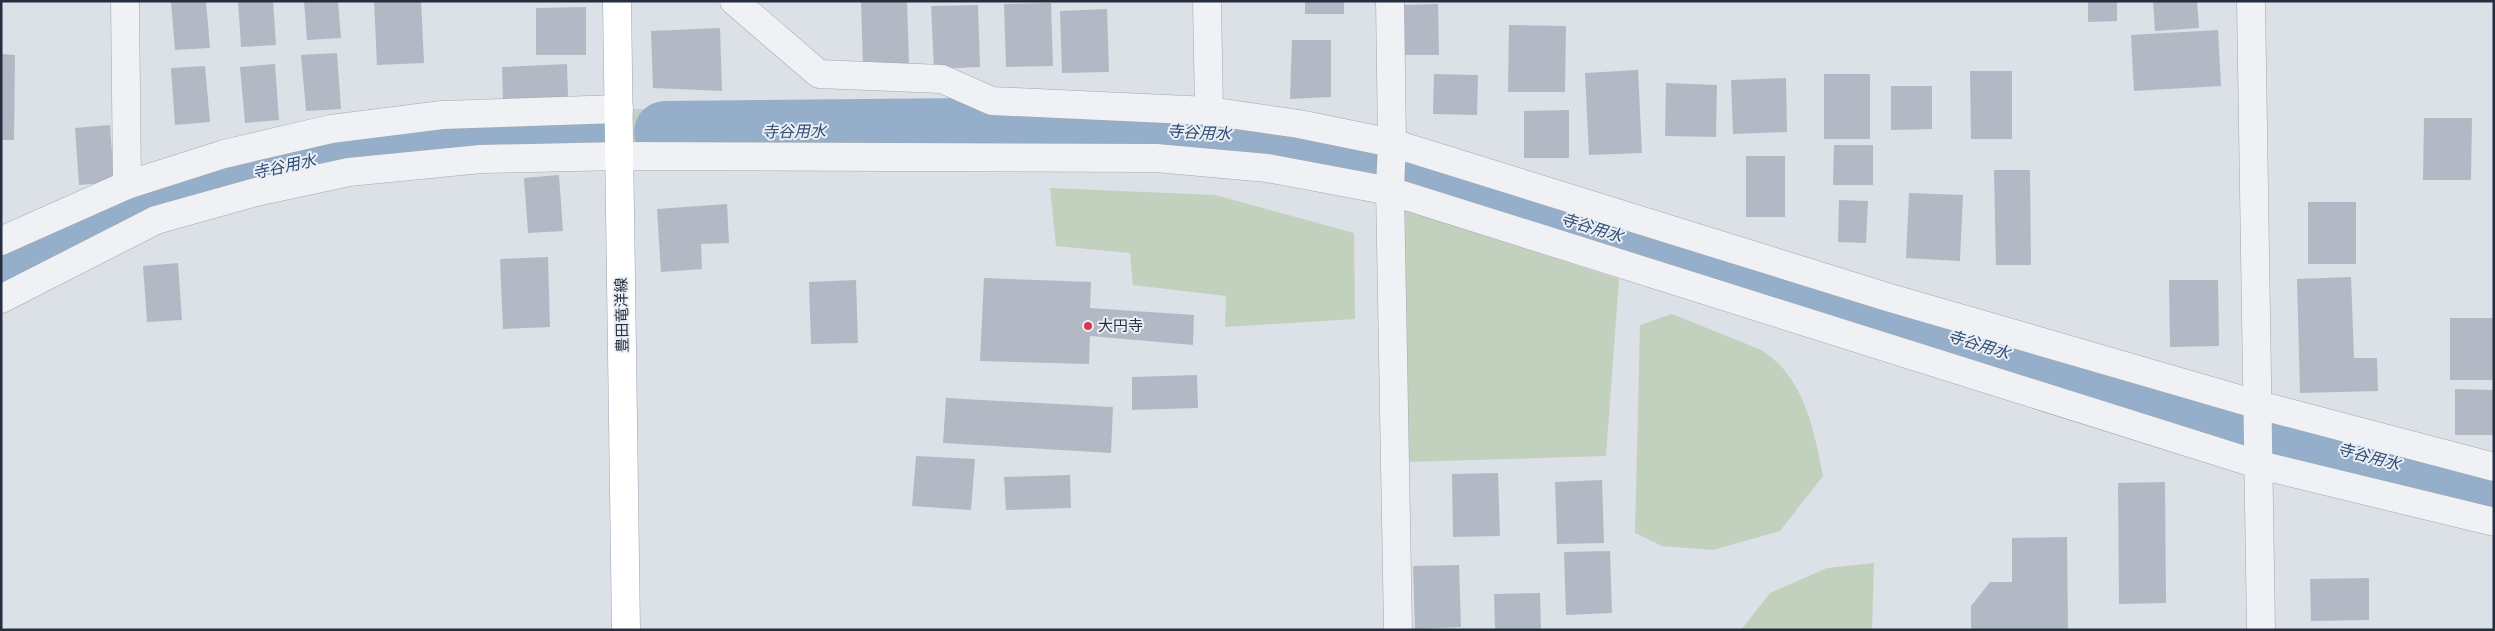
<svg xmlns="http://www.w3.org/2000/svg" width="2495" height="631" font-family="Montserrat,'Noto Sans JP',sans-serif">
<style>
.green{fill:#c2d1bd}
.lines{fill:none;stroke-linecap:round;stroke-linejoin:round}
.river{stroke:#95aec9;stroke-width:62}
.building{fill:#b3b9c4}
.minor-casing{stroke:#a1a7b1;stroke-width:29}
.major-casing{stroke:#9ba5b3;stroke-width:29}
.minor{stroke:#eff1f5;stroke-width:28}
.major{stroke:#fff;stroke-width:28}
.poi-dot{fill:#d33952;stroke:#ebeff5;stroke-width:2}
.labels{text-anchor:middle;stroke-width:4;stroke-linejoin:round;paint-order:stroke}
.street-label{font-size:15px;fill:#252e3e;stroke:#ebeff5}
.poi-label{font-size:15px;fill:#252e3e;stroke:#ebeff5;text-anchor:start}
.water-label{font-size:16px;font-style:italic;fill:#2e4d73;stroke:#ebeff5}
</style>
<rect width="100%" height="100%" fill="#dce0e7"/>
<g class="green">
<polygon points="619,109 993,112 1186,119 1338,141 2494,472 2494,522 1390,191 1246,167 620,156 276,187 74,260 1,299 1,248 81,205 292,138"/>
<polygon points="1050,188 1215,195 1354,233 1355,319 1225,327 1226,296 1133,285 1130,253 1056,246"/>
<polygon points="1403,209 1619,279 1606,456 1407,462"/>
<path d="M1672 314 1759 349C1804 374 1814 430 1823 476L1780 531 1713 550 1662 546 1635 533 1640 325Z"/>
<polygon points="1874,563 1872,630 1741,630 1770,593 1827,568"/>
</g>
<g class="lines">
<g class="river">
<polyline points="665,132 1083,128 1228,133 1312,145 1449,183 2218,416 2494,488"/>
<polyline points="1,270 47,245 128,208 213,182 307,160 449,137 583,134"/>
</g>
</g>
<g class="building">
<polygon points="171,1 206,1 210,48 175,50"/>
<polygon points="238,1 273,1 276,45 241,47"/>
<polygon points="304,1 338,1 341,38 307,40"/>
<polygon points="374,1 421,1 424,63 377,65"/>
<polygon points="907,1 909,63 863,65 861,2"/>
<rect x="1305" y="1" width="39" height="13"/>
<polygon points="2088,1 2117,1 2117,21 2088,22"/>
<polygon points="2153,1 2197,1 2199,28 2155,31"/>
<polygon points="1051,3 1053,66 1006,67 1004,4"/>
<polygon points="1438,4 1439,55 1402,55 1402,5"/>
<polygon points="978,5 980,67 934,69 931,6"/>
<polygon points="586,7 586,55 536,55 536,8"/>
<polygon points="1107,9 1109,72 1062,73 1060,11"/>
<polygon points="1509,25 1566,26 1565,92 1508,92"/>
<polygon points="720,28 722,91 653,88 651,31"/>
<polygon points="2218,30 2221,86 2134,91 2131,35"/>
<polygon points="1292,40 1331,40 1331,97 1290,99"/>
<polygon points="337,53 341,109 306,111 301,55"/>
<polygon points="1,54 15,55 14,140 1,140"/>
<polygon points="275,64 279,120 245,123 240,67"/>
<polygon points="567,64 568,97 503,100 502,67"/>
<polygon points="205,66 210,122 175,125 171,68"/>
<polygon points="1638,70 1642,153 1589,155 1585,73"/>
<polygon points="1970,71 2012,71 2012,139 1971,139"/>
<polygon points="1434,74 1478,75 1477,115 1433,114"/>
<rect x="1824" y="74" width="46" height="65"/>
<polygon points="1786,78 1787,132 1733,134 1731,80"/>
<polygon points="1666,83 1717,85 1716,137 1665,136"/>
<polygon points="1891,86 1932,86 1932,129 1891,130"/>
<polygon points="1569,110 1569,158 1524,158 1524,111"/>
<polygon points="2424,118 2472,118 2471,180 2423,180"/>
<polygon points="110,125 114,182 79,185 75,128"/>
<polygon points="1834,145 1873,145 1873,185 1833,185"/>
<rect x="1746" y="156" width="39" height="61"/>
<polygon points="1994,170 2030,170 2031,265 1996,265"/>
<polygon points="559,175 563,231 528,233 524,178"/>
<polygon points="1909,193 1963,195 1960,261 1906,258"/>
<polygon points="1839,200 1868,201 1866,243 1838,242"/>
<rect x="2308" y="202" width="48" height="62"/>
<polygon points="727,204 729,243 701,244 702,269 661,272 657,209"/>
<polygon points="548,257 550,327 503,329 500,259"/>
<polygon points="178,263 182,320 147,322 143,266"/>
<polygon points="2351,277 2354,358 2377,358 2378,391 2300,393 2297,279"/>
<polygon points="984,278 1091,282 1090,308 1194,315 1193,345 1090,336 1089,364 980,361"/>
<polygon points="856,280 858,343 811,344 809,282"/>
<polygon points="2169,280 2218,280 2219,346 2170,347"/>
<rect x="2450" y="318" width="44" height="62"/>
<polygon points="1197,375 1198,408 1132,410 1132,377"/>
<polygon points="2455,389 2494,390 2494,435 2455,435"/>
<polygon points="946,398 1113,407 1111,453 943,443"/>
<polygon points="916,456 975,459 971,510 912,506"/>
<polygon points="1498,473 1500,536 1453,537 1452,474"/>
<polygon points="1070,475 1071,508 1006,510 1004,477"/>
<polygon points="1602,480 1604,543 1557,544 1555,482"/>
<polygon points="2165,482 2166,603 2119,604 2118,483"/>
<polygon points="2067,537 2068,630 1971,630 1971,606 1990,582 2012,582 2012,538"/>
<polygon points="1610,551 1612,613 1566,615 1564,552"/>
<polygon points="1459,565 1461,627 1415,629 1413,566"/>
<polygon points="2369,578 2369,620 2311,621 2310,579"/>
<polygon points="1540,593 1541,630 1495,630 1494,594"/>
</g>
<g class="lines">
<defs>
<g id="minor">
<polyline points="125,1 127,185"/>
<polyline points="734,1 819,74 942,79 992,101 1209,111 1299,124 1392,143 1887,297 2259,405 2494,467"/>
<polyline points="1207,1 1209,111"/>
<polyline points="1390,1 1392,143 1390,188 1398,630"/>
<polyline points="2251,1 2261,630"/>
<polyline points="1,241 127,185 224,154 331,129 442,115 619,109"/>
<polyline points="1,299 156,220 256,192 349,172 481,159 620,156 1156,158 1267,168 1390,191 2260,465 2494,522"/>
</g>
<polyline id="major" points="617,1 626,630"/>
</defs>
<use href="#minor" class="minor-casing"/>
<use href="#major" class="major-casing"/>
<use href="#minor" class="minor"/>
<use href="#major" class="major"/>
</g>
<circle class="poi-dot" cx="1088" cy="326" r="5"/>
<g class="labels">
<g class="street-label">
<text transform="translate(622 315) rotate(-91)" y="5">豊田竜洋線</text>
</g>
<g class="poi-label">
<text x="1098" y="331">大円寺</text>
</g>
<g class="water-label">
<text transform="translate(794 131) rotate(-1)" y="6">寺谷用水</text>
<text transform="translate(1199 132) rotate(3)" y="6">寺谷用水</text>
<text transform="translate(284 166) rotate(-12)" y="6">寺谷用水</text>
<text transform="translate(1592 227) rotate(17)" y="6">寺谷用水</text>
<text transform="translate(1979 344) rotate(17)" y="6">寺谷用水</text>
<text transform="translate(2369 456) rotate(15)" y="6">寺谷用水</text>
</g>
</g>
<rect width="2495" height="631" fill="none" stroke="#252e3e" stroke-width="5"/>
</svg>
